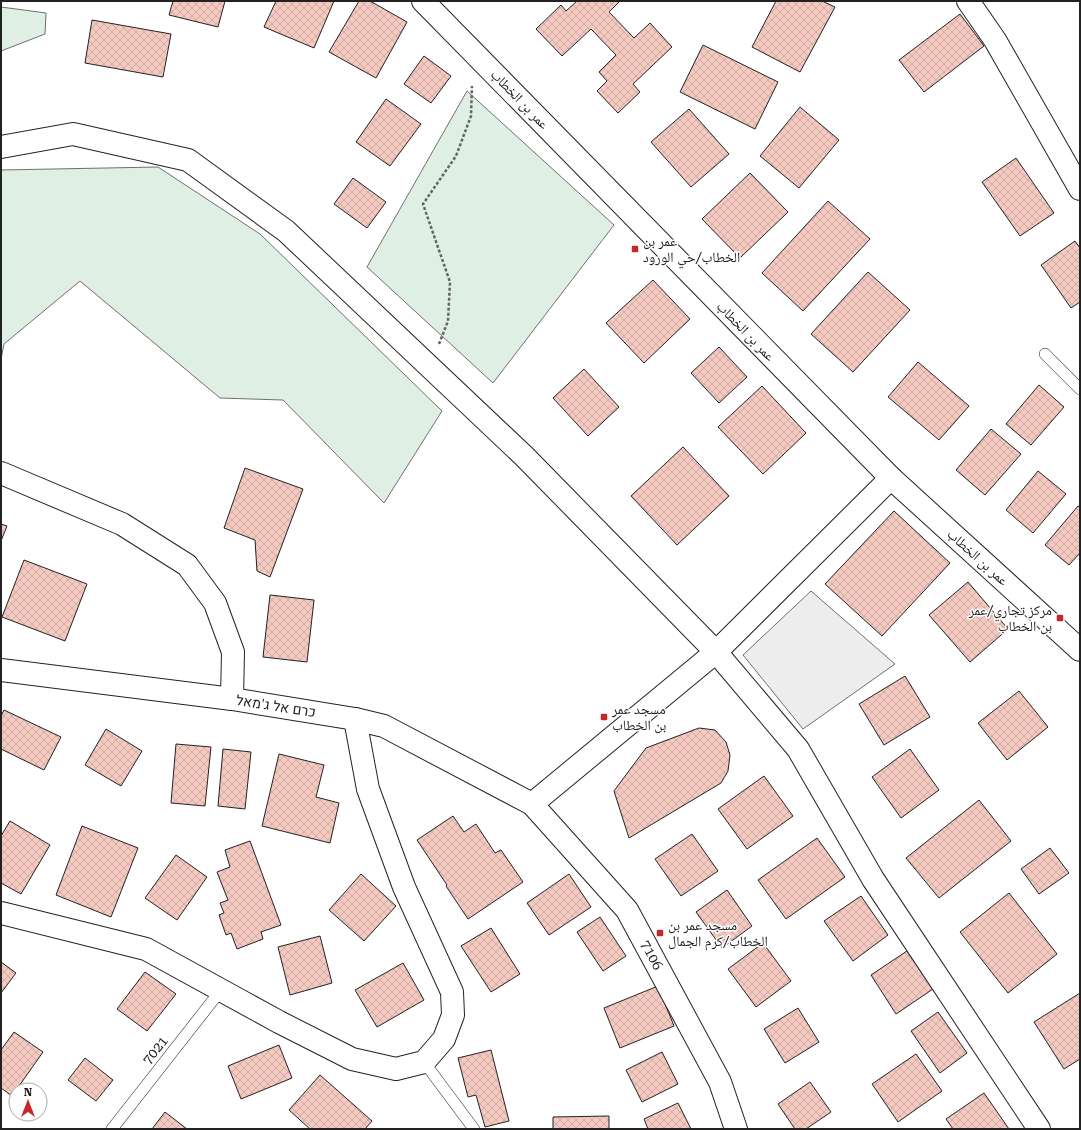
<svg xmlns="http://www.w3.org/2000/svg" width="1081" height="1130" font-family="'Roboto Serif','Noto Naskh Arabic',Heebo,serif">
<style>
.grass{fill:#e0efe3;stroke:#6f6f6f}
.parking{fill:#ededed;stroke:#6f6f6f}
.building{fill:url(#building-cross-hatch);stroke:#222}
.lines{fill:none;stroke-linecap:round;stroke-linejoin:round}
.service-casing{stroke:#222;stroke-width:12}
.minor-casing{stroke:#222;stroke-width:24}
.path{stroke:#646464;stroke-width:2.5;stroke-dasharray:3 2;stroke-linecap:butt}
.service{stroke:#fff;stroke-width:11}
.minor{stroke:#fff;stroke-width:22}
.poi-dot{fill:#c62828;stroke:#fff;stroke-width:1.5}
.labels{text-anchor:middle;stroke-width:3;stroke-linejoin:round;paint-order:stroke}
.street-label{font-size:14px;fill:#222;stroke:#fff}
.poi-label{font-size:14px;fill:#222;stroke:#fff;text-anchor:start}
</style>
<defs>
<pattern id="building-cross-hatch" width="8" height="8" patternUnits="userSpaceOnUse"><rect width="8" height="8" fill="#f3c9c0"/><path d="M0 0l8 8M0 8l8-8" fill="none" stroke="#d0aca5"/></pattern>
</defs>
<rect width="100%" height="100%" fill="#fff"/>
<g class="grass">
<polygon points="1,7 46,13 45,34 1,51"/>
<polygon points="467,91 614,225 493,383 367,267"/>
<polygon points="158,167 260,234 442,411 384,503 283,400 220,398 80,281 4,344 1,359 1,170"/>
</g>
<polygon class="parking" points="811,591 895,664 803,729 743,655"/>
<g class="building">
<polygon points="173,1 225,1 218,27 169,15"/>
<polygon points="276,1 334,1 314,48 264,27"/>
<polygon points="359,1 370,1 407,22 376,78 329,52"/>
<polygon points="577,1 620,1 609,12 634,38 650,23 672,47 633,84 640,92 618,113 597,91 607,81 599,72 616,55 591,29 562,56 536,29 561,5 566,11"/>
<polygon points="776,1 822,1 835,7 800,72 752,47"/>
<polygon points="960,14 984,46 924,92 899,60"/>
<polygon points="92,20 171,34 163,77 85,63"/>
<polygon points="703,45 778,82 755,129 680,92"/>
<polygon points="424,56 451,76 431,103 404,84"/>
<polygon points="386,99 421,124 390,166 356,142"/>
<polygon points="800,107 839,140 799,188 760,156"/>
<polygon points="689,109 729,154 691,187 651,142"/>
<polygon points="1016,158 1054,213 1020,236 982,182"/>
<polygon points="750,173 788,212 740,258 702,219"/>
<polygon points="353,178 386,202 367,228 334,204"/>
<polygon points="828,201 870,239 803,311 762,273"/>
<polygon points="1075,241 1080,248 1080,302 1071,308 1041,265"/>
<polygon points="868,272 910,310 853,372 811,334"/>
<polygon points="653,280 690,319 644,363 606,323"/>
<polygon points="719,347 747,377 719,403 691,373"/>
<polygon points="918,362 969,406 939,440 888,397"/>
<polygon points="584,369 619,407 588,436 553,398"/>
<polygon points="1039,385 1064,407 1031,445 1006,424"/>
<polygon points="762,386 806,433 763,474 718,427"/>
<polygon points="991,429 1021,454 985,495 956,470"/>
<polygon points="683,447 729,496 677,545 631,496"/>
<polygon points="245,468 303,489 270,577 257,571 255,540 224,528"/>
<polygon points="1038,471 1066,494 1033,533 1006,510"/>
<polygon points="1078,506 1080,507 1080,553 1069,565 1045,545"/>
<polygon points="894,511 950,563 882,636 825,584"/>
<polygon points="1,524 7,526 1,541"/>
<polygon points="24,560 87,584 65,641 2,617"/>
<polygon points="968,582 1008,629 970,662 929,615"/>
<polygon points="270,595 314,600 307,662 263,657"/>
<polygon points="905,676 930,717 884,745 859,704"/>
<polygon points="1019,691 1048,727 1007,760 978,723"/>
<polygon points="4,710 61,737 44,770 1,749 1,716"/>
<polygon points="699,728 715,730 726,742 730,755 728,771 721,783 629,838 614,791 646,748"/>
<polygon points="106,729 142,751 121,786 85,765"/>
<polygon points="176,744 211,747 205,806 171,803"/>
<polygon points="223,749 251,752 245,809 218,806"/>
<polygon points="910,749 939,790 901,818 872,777"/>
<polygon points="279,754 324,765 316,797 339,803 330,843 262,826"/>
<polygon points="764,776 793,816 747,849 718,809"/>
<polygon points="979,800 1011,841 939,898 906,858"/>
<polygon points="453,816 464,832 476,824 495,853 501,850 523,882 468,919 446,886 447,885 417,840"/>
<polygon points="10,821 50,845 21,894 1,883 1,836"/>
<polygon points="82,826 138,848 111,917 56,895"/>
<polygon points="692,834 718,871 681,896 655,859"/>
<polygon points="817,838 845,877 786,919 758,880"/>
<polygon points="250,841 281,925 261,932 263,939 237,949 231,933 226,935 219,915 224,913 220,903 228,900 217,872 230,867 225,850"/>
<polygon points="1050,848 1069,873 1039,894 1021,869"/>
<polygon points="176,855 207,877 177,920 145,898"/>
<polygon points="361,874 396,906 364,941 329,910"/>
<polygon points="569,874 591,907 549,935 527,903"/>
<polygon points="727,890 752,926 722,948 696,912"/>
<polygon points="1009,893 1057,954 1008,993 960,932"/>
<polygon points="861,896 888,935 853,961 824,921"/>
<polygon points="600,917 626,956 603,971 577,932"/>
<polygon points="491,928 520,974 491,992 461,946"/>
<polygon points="320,936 332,983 290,995 278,947"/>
<polygon points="763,943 791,981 756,1007 728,969"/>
<polygon points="907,951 933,989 896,1014 871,975"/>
<polygon points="1,962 16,973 1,993"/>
<polygon points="403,963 424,1000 377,1027 355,990"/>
<polygon points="145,972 176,994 147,1031 117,1009"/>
<polygon points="658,986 674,1026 620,1048 604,1008"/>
<polygon points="1080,993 1080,1059 1064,1069 1034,1022"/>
<polygon points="798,1008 819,1042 785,1063 764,1029"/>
<polygon points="938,1012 967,1053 940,1073 911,1031"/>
<polygon points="14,1032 43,1052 12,1096 1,1088 1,1050"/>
<polygon points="279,1045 292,1078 241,1099 228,1066"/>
<polygon points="491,1050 509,1121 485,1127 476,1095 468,1097 458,1058"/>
<polygon points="662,1052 678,1084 642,1102 626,1070"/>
<polygon points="916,1054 942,1091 898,1122 872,1084"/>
<polygon points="85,1058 113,1080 96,1101 68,1080"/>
<polygon points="320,1075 372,1121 365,1129 310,1129 289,1110"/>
<polygon points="810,1082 831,1112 806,1129 795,1129 778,1104"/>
<polygon points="984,1093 1009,1129 953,1129 946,1119"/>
<polygon points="678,1103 691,1129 648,1129 644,1119"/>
<polygon points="165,1112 187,1129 152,1129"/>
<polygon points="609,1116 609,1129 553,1129 553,1117"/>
</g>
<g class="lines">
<defs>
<g id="service">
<polyline points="1045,354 1080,389"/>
<polyline points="424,1062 474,1129"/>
<polyline points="112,1129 221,990"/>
</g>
<g id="minor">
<polyline points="423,1 891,478 1080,650"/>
<polyline points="968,1 995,40 1080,189"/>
<polyline points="1,147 73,134 188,160 286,231 524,456 716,652 798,749 873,879 1039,1129"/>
<polyline points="1,473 122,524 187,565 215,603 233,652 232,699"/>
<polyline points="1,670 232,699 355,719 384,726 532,804 627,910 720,1082 736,1129"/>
<polyline points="532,804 716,652 891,478"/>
<polyline points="1,913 146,949 279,1022 352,1059 396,1069 424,1062 444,1039 453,1015 452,992 404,887 368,789 355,719"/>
</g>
</defs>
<use href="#service" class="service-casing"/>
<use href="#minor" class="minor-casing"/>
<polyline class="path" points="439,344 448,321 450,282 423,204 456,156 471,116 472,86"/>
<use href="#service" class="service"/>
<use href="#minor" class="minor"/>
</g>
<g class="poi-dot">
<rect x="631" y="245" width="8" height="8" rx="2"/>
<rect x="1056" y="614" width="8" height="8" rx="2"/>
<rect x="600" y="713" width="8" height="8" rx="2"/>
<rect x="656" y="929" width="8" height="8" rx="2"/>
</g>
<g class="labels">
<g class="street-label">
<text transform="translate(520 99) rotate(46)" y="5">عمر بن الخطاب</text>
<text transform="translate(746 331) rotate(46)" y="5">عمر بن الخطاب</text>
<text transform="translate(978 557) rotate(42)" y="5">عمر بن الخطاب</text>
<text transform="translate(276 706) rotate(9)" y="5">כרם אל ג'מאל</text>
<text transform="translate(652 955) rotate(62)" y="5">7106</text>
<text transform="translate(155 1050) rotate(-52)" y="5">7021</text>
</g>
<g class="poi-label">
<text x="643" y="246">عمر بن<tspan x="643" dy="16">الخطاب/حي الورود</tspan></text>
<text x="1052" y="615" text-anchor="end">مركز تجاري/عمر<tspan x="1052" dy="16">بن الخطاب</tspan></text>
<text x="612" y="714">مسجد عمر<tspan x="612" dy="16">بن الخطاب</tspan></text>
<text x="668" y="930">مسجد عمر بن<tspan x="668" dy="16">الخطاب/كرم الجمال</tspan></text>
</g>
</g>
<rect width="1081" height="1130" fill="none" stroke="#222222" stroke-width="4"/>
<g transform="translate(28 1102)"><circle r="19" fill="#ffffff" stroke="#a7a7a7"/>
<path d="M0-3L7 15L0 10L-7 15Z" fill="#c62828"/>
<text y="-6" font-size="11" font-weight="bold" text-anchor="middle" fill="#222222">N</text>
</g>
</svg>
